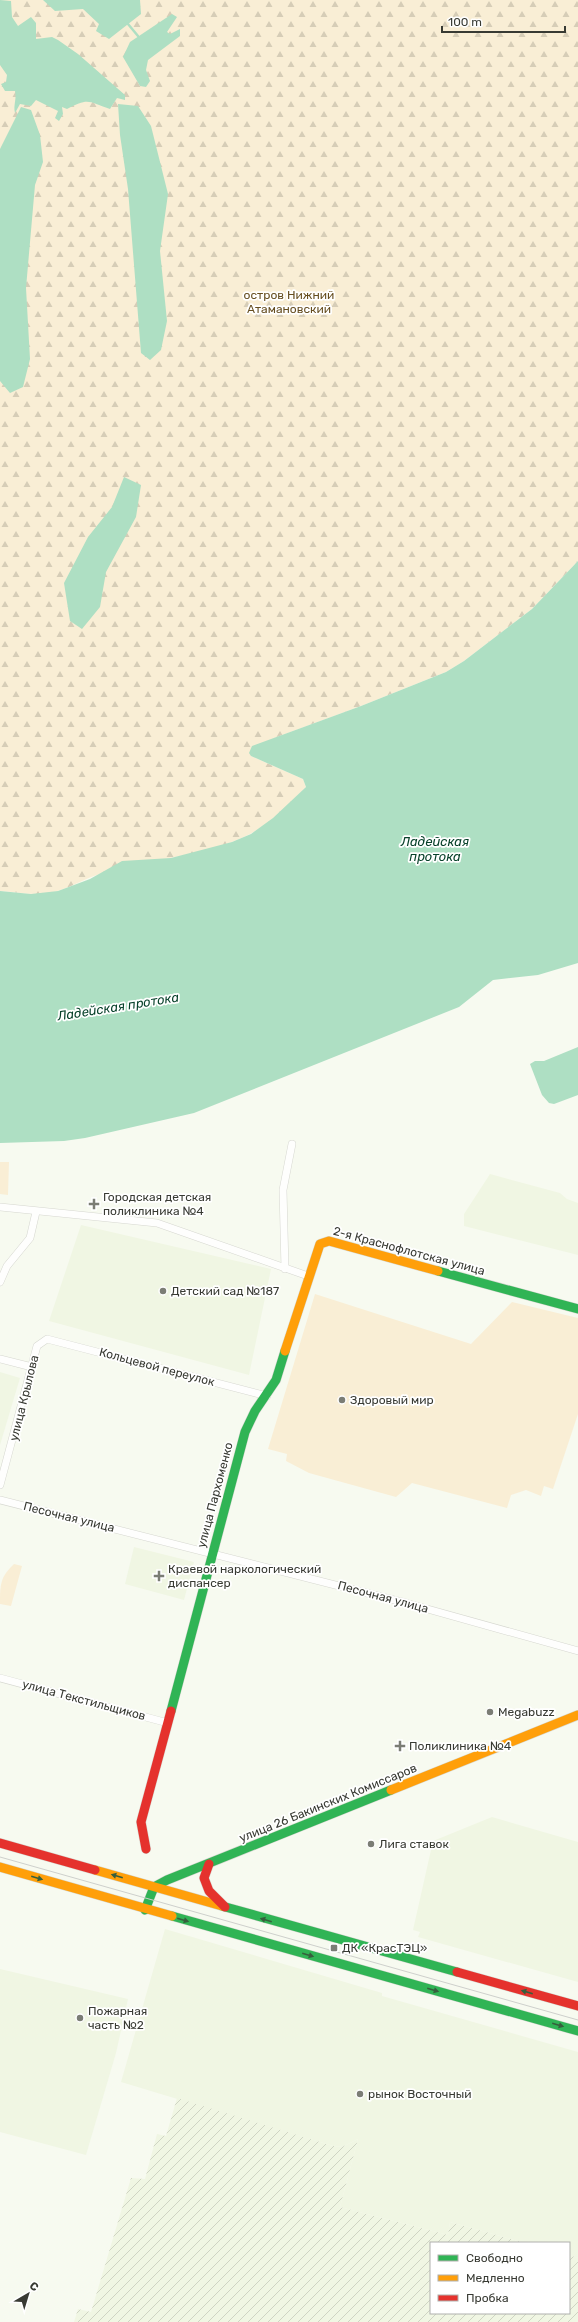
<svg xmlns="http://www.w3.org/2000/svg" width="578" height="2322" font-family="Rubik,sans-serif">
<style>
.built{fill:#f0f6e3}
.industrial{fill:url(#industrial-furrows)}
.forest{fill:url(#forest-firs)}
.green{fill:#f9eed5}
.water{fill:#aedfc3}
.lines{fill:none;stroke-linecap:round;stroke-linejoin:round}
.stream{stroke:#aedfc3;stroke-width:2.5}
.street-casing{stroke:#d6d7d0;stroke-width:8}
.fast-casing{stroke:#d6d7d0;stroke-width:10}
.slow-casing{stroke:#d6d7d0;stroke-width:10}
.jam-casing{stroke:#d6d7d0;stroke-width:10}
.street{stroke:#fefefd;stroke-width:7}
.fast{stroke:#30b455;stroke-width:9}
.slow{stroke:#ff9f0a;stroke-width:9}
.jam{stroke:#e5322d;stroke-width:9}
.tram{stroke:#ced0cc;stroke-width:1}
.oneway{fill:#365f3d}
.poi-dot{fill:#7b7d75;stroke:#fff;stroke-width:1.5}
.labels{text-anchor:middle;stroke-width:3.5;stroke-linejoin:round;paint-order:stroke}
.park-label{font-size:12px;fill:#664e20;stroke:#fff}
.poi-label{font-size:12px;fill:#383a33;stroke:#fff;text-anchor:start}
.street-label{font-size:12px;fill:#383a33;stroke:#fff}
.water-label{font-size:13px;font-style:italic;fill:#07412a;stroke:#fff}
</style>
<defs>
<pattern id="industrial-furrows" width="10" height="10" patternUnits="userSpaceOnUse"><rect width="10" height="10" fill="#f0f6e3"/><path d="M-1 1l2-2M0 10L10 0M9 11l2-2" fill="none" stroke="#cfd4c3"/></pattern>
<pattern id="forest-firs" width="22" height="20" patternUnits="userSpaceOnUse"><rect width="22" height="20" fill="#f9eed5"/><path d="M5 1l3.5 6h-7zM16 11l3.5 6h-7z" fill="#d6cdb7"/></pattern>
</defs>
<rect width="100%" height="100%" fill="#f7faf0"/>
<g class="built">
<polygon points="490,1174 560,1193 567,1199 578,1203 578,1255 464,1226 464,1214"/>
<polygon points="81,1225 271,1269 249,1375 49,1321"/>
<polygon points="0,1372 20,1378 0,1445"/>
<polygon points="134,1547 194,1562 184,1600 125,1584"/>
<polygon points="492,1817 578,1842 578,1982 418,1937 420,1932 413,1930 433,1841"/>
<polygon points="165,1929 382,1993 382,1996 578,2052 578,2258 569,2255 569,2243 525,2243 450,2222 448,2235 340,2207 358,2139 342,2147 333,2146 121,2082"/>
<polygon points="0,1969 128,1999 116,2053 86,2155 0,2132"/>
</g>
<polygon class="industrial" points="177,2098 333,2146 342,2147 358,2139 340,2207 448,2235 450,2222 525,2243 431,2243 431,2313 569,2313 569,2255 578,2258 578,2322 74,2322 78,2309 91,2312 131,2178 145,2179 157,2134 166,2136"/>
<path class="forest" d="M0 0H578V561L532 609 464 661 446 672 361 706 277 737 251 756 303 779 306 787C289 804 271 823 250 834 206 856 150 859 103 873 84 878 68 890 49 893 33 896 16 892 0 891Z"/>
<g class="green">
<polygon points="0,1162 9,1162 8,1195 0,1194"/>
<polygon points="315,1294 471,1344 512,1302 578,1318 578,1414 553,1489 544,1486 541,1496 526,1490 511,1495 507,1508 412,1483 396,1497 309,1473 286,1461 287,1454 268,1449"/>
<path d="M14 1564 22 1566 11 1606 0 1604C0 1585 0 1577 14 1564Z"/>
</g>
<g class="water">
<path d="M0 0 11 1 12 17 18 26 31 17 36 23V39L52 37 58 40 78 54 125 95V100L117 98 110 109C89 102 89 97 67 109L62 107 63 114 59 121 55 118 58 111 36 100 31 106 20 104 15 113C13 105 17 99 15 91H5L1 84 6 82 7 75 0 65Z"/>
<polygon points="43,0 140,0 141,14 109,39 96,31 99,24 83,9 55,11"/>
<polygon points="172,14 177,17 167,32 170,34 180,29 180,36 148,60 146,70 150,81 146,87 140,86 123,57 130,42"/>
<polygon points="118,104 138,106 151,126 168,194 160,251 167,321 161,350 150,360 141,353 128,189 120,135"/>
<polygon points="21,107 31,110 40,135 43,162 35,185 26,288 30,359 23,387 10,393 0,381 0,149"/>
<polygon points="124,477 141,485 136,517 106,572 100,607 82,629 70,621 64,583 88,537 112,507"/>
<polygon points="578,561 578,963 538,975 493,980 459,1007 194,1113 85,1138 64,1141 0,1143 0,891 31,894 58,891 90,879 122,861 171,858 232,842 251,834 273,818 306,787 303,779 251,756 249,753 252,746 361,706 446,672 464,661 532,609"/>
<polygon points="578,1047 578,1095 554,1104 549,1103 542,1095 530,1064 535,1061 544,1061"/>
</g>
<g class="lines">
<polyline class="stream" points="128,24 138,36"/>
<defs>
<g id="street">
<polyline points="0,1207 157,1223 308,1276"/>
<polyline points="285,1269 283,1190 292,1144"/>
<polyline points="0,1282 7,1266 30,1238 36,1212"/>
<polyline points="0,1359 32,1367"/>
<polyline points="0,1485 37,1346 47,1339 267,1396"/>
<polyline points="0,1500 406,1603 578,1651"/>
<polyline points="0,1678 168,1723"/>
</g>
<g id="fast">
<polyline points="438,1271 578,1309"/>
<polyline points="171,1711 245,1432 255,1411 276,1380 285,1351"/>
<polyline points="222,1906 457,1972"/>
<polyline points="145,1910 154,1887 167,1880 391,1790"/>
<polyline points="172,1916 578,2031"/>
</g>
<g id="slow">
<polyline points="285,1351 320,1244 329,1241 438,1271"/>
<polyline points="391,1790 578,1715"/>
<polyline points="0,1867 172,1916"/>
<polyline points="95,1870 222,1906"/>
</g>
<g id="jam">
<polyline points="0,1843 95,1870"/>
<polyline points="146,1849 141,1822 171,1711"/>
<polyline points="209,1864 204,1878 209,1891 225,1907"/>
<polyline points="457,1972 578,2006"/>
</g>
</defs>
<use href="#street" class="street-casing"/>
<use href="#fast" class="fast-casing"/>
<use href="#slow" class="slow-casing"/>
<use href="#jam" class="jam-casing"/>
<use href="#street" class="street"/>
<use href="#fast" class="fast"/>
<use href="#slow" class="slow"/>
<use href="#jam" class="jam"/>
<polyline class="tram" points="0,1857 578,2020"/>
</g>
<defs><path id="oneway-solid" d="M-6-.8H1V-3.2L6.5 0L1 3.2V.8H-6Z"/></defs>
<g class="oneway">
<use href="#oneway-solid" transform="translate(117 1876) rotate(-164)"/>
<use href="#oneway-solid" transform="translate(37 1878) rotate(16)"/>
<use href="#oneway-solid" transform="translate(183 1920) rotate(16)"/>
<use href="#oneway-solid" transform="translate(266 1920) rotate(-164)"/>
<use href="#oneway-solid" transform="translate(308 1955) rotate(16)"/>
<use href="#oneway-solid" transform="translate(433 1990) rotate(16)"/>
<use href="#oneway-solid" transform="translate(527 1992) rotate(-164)"/>
<use href="#oneway-solid" transform="translate(558 2025) rotate(16)"/>
</g>
<g class="poi-dot">
<path d="M92 1198h4v4h4v4h-4v4h-4v-4h-4v-4h4z"/>
<circle cx="163" cy="1291" r="4"/>
<circle cx="342" cy="1400" r="4"/>
<path d="M157 1570h4v4h4v4h-4v4h-4v-4h-4v-4h4z"/>
<circle cx="490" cy="1712" r="4"/>
<path d="M398 1740h4v4h4v4h-4v4h-4v-4h-4v-4h4z"/>
<circle cx="371" cy="1844" r="4"/>
<rect x="330" y="1944" width="8" height="8" rx="2"/>
<circle cx="80" cy="2018" r="4"/>
<circle cx="360" cy="2094" r="4"/>
</g>
<g class="labels">
<g class="park-label">
<text x="289" y="299">остров Нижний<tspan x="289" dy="14">Атамановский</tspan></text>
</g>
<g class="poi-label">
<text x="103" y="1201">Городская детская<tspan x="103" dy="14">поликлиника №4</tspan></text>
<text x="171" y="1295">Детский сад №187</text>
<text x="350" y="1404">Здоровый мир</text>
<text x="168" y="1573">Краевой наркологический<tspan x="168" dy="14">диспансер</tspan></text>
<text x="498" y="1716">Megabuzz</text>
<text x="409" y="1750">Поликлиника №4</text>
<text x="379" y="1848">Лига ставок</text>
<text x="342" y="1952">ДК «КрасТЭЦ»</text>
<text x="88" y="2015">Пожарная<tspan x="88" dy="14">часть №2</tspan></text>
<text x="368" y="2098">рынок Восточный</text>
</g>
<g class="street-label">
<text transform="translate(409 1251) rotate(15)" y="4">2-я Краснофлотская улица</text>
<text transform="translate(157 1367) rotate(15)" y="4">Кольцевой переулок</text>
<text transform="translate(24 1398) rotate(-76)" y="4">улица Крылова</text>
<text transform="translate(215 1495) rotate(-75)" y="4">улица Пархоменко</text>
<text transform="translate(69 1517) rotate(14)" y="4">Песочная улица</text>
<text transform="translate(383 1597) rotate(15)" y="4">Песочная улица</text>
<text transform="translate(84 1700) rotate(15)" y="4">улица Текстильщиков</text>
<text transform="translate(328 1803) rotate(-22)" y="4">улица 26 Бакинских Комиссаров</text>
</g>
<g class="water-label">
<text x="435" y="846">Ладейская<tspan x="435" dy="15">протока</tspan></text>
<text transform="translate(118 1006) rotate(-9)" y="5">Ладейская протока</text>
</g>
</g>
<rect x="430" y="2242" width="140" height="72" fill="#ffffff" stroke="#afb0ad"/>
<rect x="438" y="2255" width="20" height="6" fill="#30b455" stroke="#afb0ad"/>
<text x="466" y="2262" font-size="12" fill="#383a33">Свободно</text>
<rect x="438" y="2275" width="20" height="6" fill="#ff9f0a" stroke="#afb0ad"/>
<text x="466" y="2282" font-size="12" fill="#383a33">Медленно</text>
<rect x="438" y="2295" width="20" height="6" fill="#e5322d" stroke="#afb0ad"/>
<text x="466" y="2302" font-size="12" fill="#383a33">Пробка</text>
<g transform="translate(28 2294) rotate(38)" stroke="#ffffff" stroke-width="3" paint-order="stroke">
<path d="M0-3L7 15L0 10L-7 15Z" fill="#383a33"/>
<text y="-6" font-size="11" font-weight="bold" text-anchor="middle" fill="#383a33">С</text>
</g>
<path d="M442 26v6h123v-6" fill="none" stroke="#383a33" stroke-width="2"/>
<text x="448" y="26" font-size="12" fill="#383a33" stroke="#ffffff" stroke-width="3" paint-order="stroke">100 m</text>
</svg>
